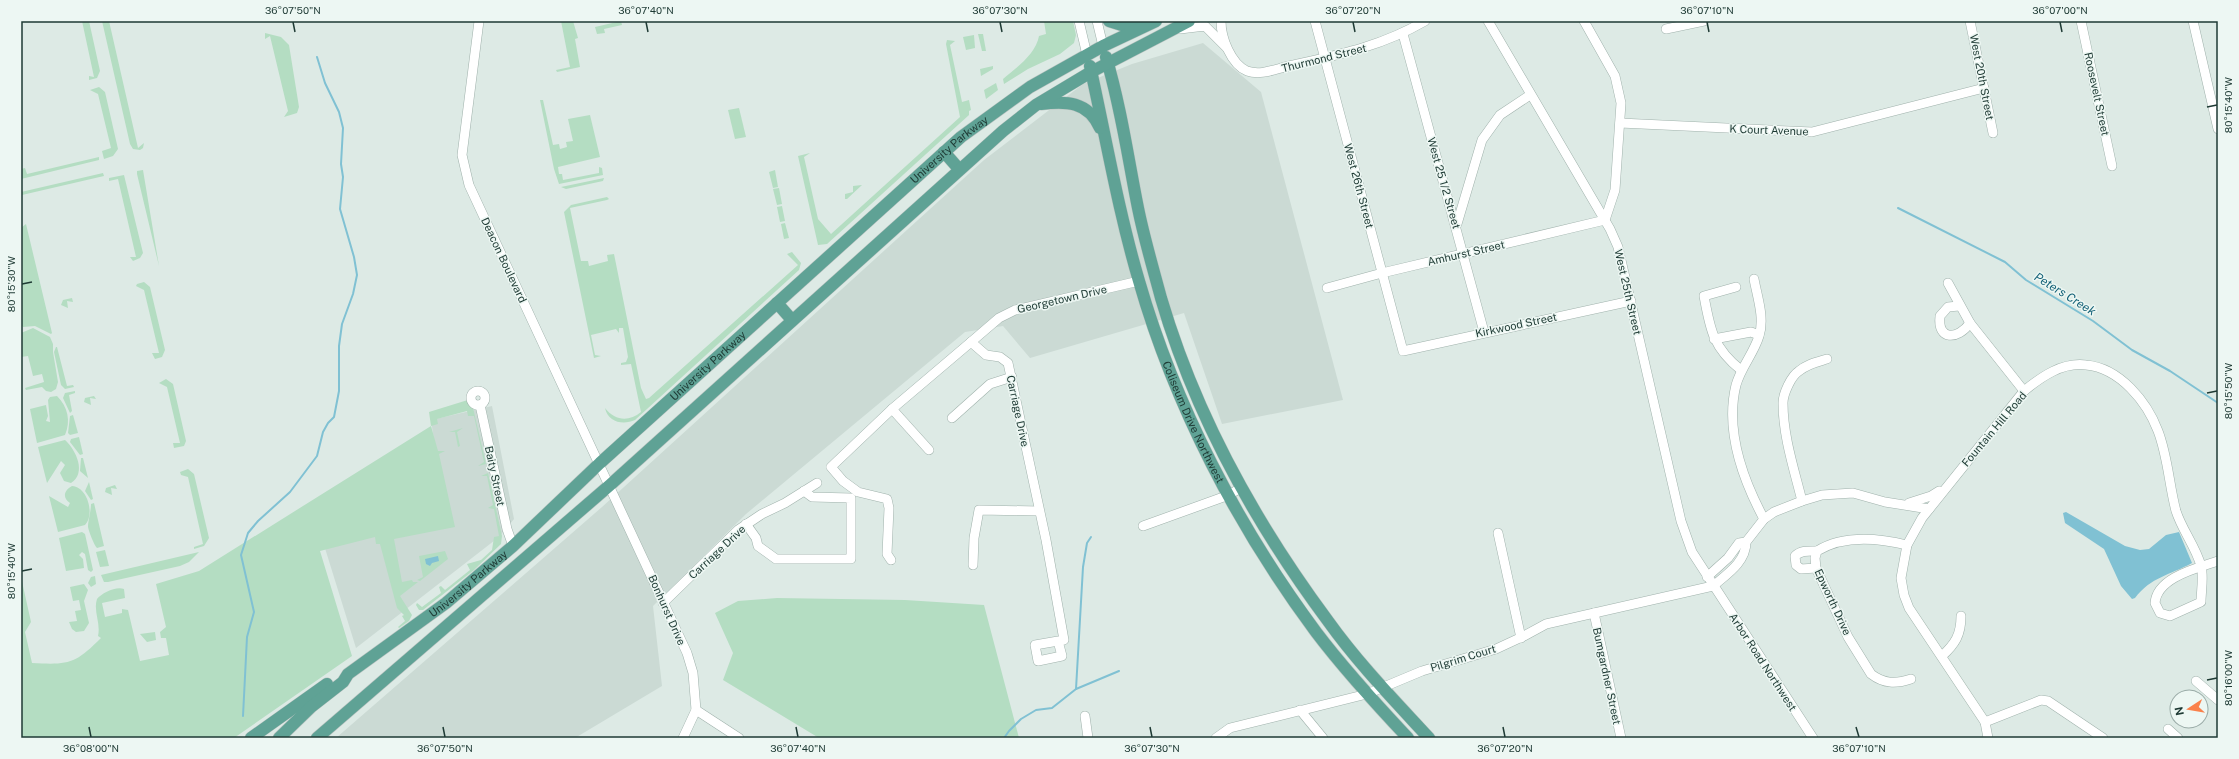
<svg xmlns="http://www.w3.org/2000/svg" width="2239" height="759" font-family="'Public Sans',sans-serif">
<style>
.built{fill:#cbdad4}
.green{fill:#b4ddc2}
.water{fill:#80c1d3}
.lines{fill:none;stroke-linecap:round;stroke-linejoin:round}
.stream{stroke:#80c1d3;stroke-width:2}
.minor-casing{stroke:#a0b2ac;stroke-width:10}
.major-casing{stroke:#bcc4c2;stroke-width:13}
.minor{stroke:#fff;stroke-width:9}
.major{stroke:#5fa295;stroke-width:12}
.ticks{fill:none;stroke:#1e3a34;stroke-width:1.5}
.labels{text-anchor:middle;stroke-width:3;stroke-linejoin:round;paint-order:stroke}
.street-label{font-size:11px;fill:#1e3a34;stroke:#edf7f3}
.water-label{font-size:12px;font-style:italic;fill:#156278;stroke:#edf7f3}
.neatline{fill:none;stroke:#1e3a34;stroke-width:1.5}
.ticks-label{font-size:10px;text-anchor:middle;fill:#1e3a34}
</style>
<rect width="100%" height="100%" fill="#ddeae5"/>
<g class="built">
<polygon points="1203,43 1261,92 1343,400 1222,424 1184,313 1030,358 1003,326 965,332 746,514 653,606 662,686 575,738 336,738 602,507 984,160 1083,84 1132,64"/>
<polygon points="492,406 514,519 499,537 356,648 324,545 445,512 431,420"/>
</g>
<g class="green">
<polygon points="82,21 89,21 100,71 97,78 89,80 89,76 94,77"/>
<polygon points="102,21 109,21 138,148 144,143 143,148 140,150 133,149 130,144"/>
<polygon points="561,21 573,21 578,38 575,39 580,67 557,72 556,70 570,67"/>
<polygon points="621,21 622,25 604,29 605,33 597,34 595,27"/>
<path d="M1044 21H1073L1076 35 1074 43 1060 54 1028 69 1004 84 1003 79C1016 68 1036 54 1039 36L1046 34Z"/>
<polygon points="265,33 281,37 289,45 299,107 297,113 284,117 288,111 270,36 265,39"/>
<polygon points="978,34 983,34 986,51 982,51"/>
<polygon points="974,35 975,48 966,50 963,37"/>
<polygon points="947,40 955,41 950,45 962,102 969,100 971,110 969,111 969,115 827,244 818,245 798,156 810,153 804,157 818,219 831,234 960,117 946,44"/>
<polygon points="993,66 993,69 981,76 980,69"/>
<polygon points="996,83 998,90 986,99 984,90"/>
<polygon points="99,87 105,92 118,149 113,156 104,159 102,151 111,148 98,94 90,90"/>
<polygon points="540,100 543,100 553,145 559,144 560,149 567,147 566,142 573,141 568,119 590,115 600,157 558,167 559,174 562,174 563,180 599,173 599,167 602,168 603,175 559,184 554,169"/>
<polygon points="739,108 746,137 735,139 728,110"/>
<polygon points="99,157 99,160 21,179 21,169 25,168 27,174"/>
<polygon points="142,165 143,170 159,266 137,174 137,171 143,170"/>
<polygon points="775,170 778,187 773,188 769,172"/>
<polygon points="103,173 104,176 22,195 21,192"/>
<polygon points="124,175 143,253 140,258 133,261 130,257 136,257 118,179 109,181 109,178"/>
<polygon points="604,178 603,181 566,189 561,187"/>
<polygon points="862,185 847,199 845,199 845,194 853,192 853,186"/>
<polygon points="779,188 782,204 777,205 773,189"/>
<path d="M607 197 609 199 607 200 570 208 581 261H588L589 266 608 261 607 255 614 254 641 388 646 399 649 398 798 265 787 254 792 252 801 263 799 270 635 420C624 425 608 423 605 408 615 421 629 422 641 412L631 364 621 365V363L626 362 628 357 623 328H619V333L616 329 591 335 595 355 601 356 594 358 564 212 571 205Z"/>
<polygon points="782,206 785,221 780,222 777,207"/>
<polygon points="785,223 789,238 784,239 781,224"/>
<polygon points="26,224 52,333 51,334 35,326 23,327 21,324 21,228"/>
<polygon points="144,282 150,287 165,350 162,357 155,359 152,353 159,353 144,290 136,286 137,284"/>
<polygon points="72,298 73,302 67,301 68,308 61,305 63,300"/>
<polygon points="33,328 50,337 53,344 53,352 58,382 56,389 51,392 46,391 42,387 26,390 25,388 44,382 42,374 33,376 28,356 21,357 21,333"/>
<polygon points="56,347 57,347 67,386 73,385 74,387 65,389 61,385 54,352"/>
<polygon points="166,379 173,384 186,441 184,446 174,448 173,443 180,443 167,387 159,383"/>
<polygon points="75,391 75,393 69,395 72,411 70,413 63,398 65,393"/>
<path d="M57 396C68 407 71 421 65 435L37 443 30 409 46 405 48 416 46 421 50 422 48 400 50 397Z"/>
<polygon points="94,396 96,399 90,398 91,405 84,402 85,398"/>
<path d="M471 399 486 464 478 466 484 462 474 416H468L467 411 437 419 438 424 431 426 438 451H445L439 454 455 527 394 539 402 582 412 580 413 582H418L400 596 412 615 409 621 399 628 398 627 405 621 402 616 404 615 397 608 380 544H376L375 537 320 551 352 656 234 738H21V577L31 622 25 632 32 663C69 665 75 664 101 638L98 636C101 623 93 611 97 599 102 593 116 586 124 589L125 598 102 603 105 617 122 613V609L128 610 140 661 169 655 166 638H161L160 632 166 627 156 584 199 571 431 426 429 412Z"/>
<polygon points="73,415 78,433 70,435 68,433 70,416"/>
<polygon points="463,428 457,432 460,446 458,447 455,432 449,432"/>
<polygon points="79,437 83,454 80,455 70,442 71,439"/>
<path d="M65 440C76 450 87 473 71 483L64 481 60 473 65 465 61 461 47 483 38 447Z"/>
<polygon points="81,458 83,458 88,478 80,471"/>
<polygon points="188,469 194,474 209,538 204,546 194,549 194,547 203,544 188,477 181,475 180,472"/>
<polygon points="488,473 502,536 501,544 474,570 423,610 419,610 416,605 417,603 422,607 441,593 439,587 441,586 445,590 470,570 467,564 481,560 492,550 494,537 499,536 494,509 488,508 493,505 487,476 481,476"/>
<polygon points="89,482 93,499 91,500 85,491"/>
<polygon points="115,485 117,489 111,488 112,495 105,492 106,488"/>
<path d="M72 486C88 487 95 515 85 525L58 532 49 496 68 507 70 503C62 498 64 490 72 486Z"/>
<path d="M94 503 104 546 97 548C94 545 89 532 88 527 88 521 91 511 91 504Z"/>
<polygon points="82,532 85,534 93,570 91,572 88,570 85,554 82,552 79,555 83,559 84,568 66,571 59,538"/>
<polygon points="105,550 109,566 100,567 96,552"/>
<polygon points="445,551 448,559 420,581 417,580 423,577 419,556"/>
<polygon points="199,552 189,562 180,566 108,582 104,582 101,575"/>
<polygon points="95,576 96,584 91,587 88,583 91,577"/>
<polygon points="84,584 88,590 84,601 89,623 84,631 76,632 72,629 69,622 77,621 75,611 81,610 79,600 73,601 70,587"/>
<polygon points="777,598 905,600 984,605 1019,738 819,738 723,680 733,653 715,613 738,601"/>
<polygon points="155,632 156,640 147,642 140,634"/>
</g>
<g class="water">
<path d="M2066 512 2125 546 2140 550 2149 549 2166 535 2179 532 2192 563C2170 575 2151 577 2135 598L2132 599 2121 586 2104 549 2065 523 2063 513Z"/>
<polygon points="438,556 439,561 432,563 430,566 426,564 425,559"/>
</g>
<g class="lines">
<g class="stream">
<polyline points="1898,208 2005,262 2026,280 2093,321 2132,350 2170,371 2218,403"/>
<polyline points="1076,689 1083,567 1087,543 1091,537"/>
<polyline points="243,716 247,637 254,612 241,555 248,533 258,521 290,492 317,456 323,432 328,423 334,417 339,391 339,346 342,324 353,294 357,275 354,257 340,209 343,177 341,164 343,128 339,112 325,83 317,57"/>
<polyline points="1004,738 1009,731 1021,719 1036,710 1052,708 1076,689 1119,671"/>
</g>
<defs>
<g id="minor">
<polyline points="479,21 462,155 469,185 687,653 693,673 696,710 683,738"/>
<polyline points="1079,21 1087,55"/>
<polyline points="1097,21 1103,46"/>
<path d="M1221 21C1221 38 1231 64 1247 71 1261 76 1275 69 1289 66 1338 55 1380 47 1425 21"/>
<polyline points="1315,21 1403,351 1631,301"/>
<polyline points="1488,21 1610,229 1618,247 1681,521 1692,552 1813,738"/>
<polyline points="1970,21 1993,133"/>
<polyline points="2081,21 2112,166"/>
<polyline points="2193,21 2218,129"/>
<polyline points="1180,29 1205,26 1226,47"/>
<polyline points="1666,29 1704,21"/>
<polyline points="1403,34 1484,332"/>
<polyline points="1620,123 1812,132 1984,88"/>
<polyline points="1457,224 1482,140 1500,115 1530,95"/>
<path d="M1754 279C1757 296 1765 318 1759 336 1754 353 1741 367 1736 385 1725 430 1743 480 1764 519"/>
<polyline points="1948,283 1970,323 2024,391"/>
<path d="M1736 287 1704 296C1710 329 1713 348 1741 370"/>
<polyline points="1327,288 1382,273 1605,220 1615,190 1621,103 1615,76 1584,21"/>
<path d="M1959 306 1948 307 1940 316C1937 341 1958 340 1970 323"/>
<polyline points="1714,339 1751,332 1759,335"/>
<polyline points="971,342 999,318 1015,310 1139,281"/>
<circle cx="478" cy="398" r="7"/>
<polyline points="480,405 507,529 513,546"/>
<polyline points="892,409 929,450"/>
<polyline points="952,418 990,384 1012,377"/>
<path d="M1802 501C1794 469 1783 436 1783 403 1783 394 1791 376 1799 371 1807 364 1817 362 1827 359"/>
<polyline points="1909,503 1931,496 1939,491"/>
<polyline points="746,524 756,538 758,546 776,559 851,559 851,498 812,497 804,491"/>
<polyline points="1143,526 1229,495 1242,487"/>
<polyline points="1498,533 1521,638"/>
<path d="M1907 545C1878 538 1843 535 1817 551L1815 558 1816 568 1848 637 1871 674C1884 684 1896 684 1911 679"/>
<polyline points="891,560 887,554 889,508 887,499 858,492 843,481 831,467 892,409 971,342 986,355 1000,357 1008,363 1046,540 1064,640 1035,645 1038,661 1062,656 1058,641"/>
<polyline points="973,565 974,538 979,510 1039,511"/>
<path d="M1816 568 1801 569 1796 565 1795 556C1801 550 1809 551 1817 551"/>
<polyline points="1707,577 1728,558 1739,543 1746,542"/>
<polyline points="663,603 738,530 762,514 785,503 817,483"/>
<polyline points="1594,613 1621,738"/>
<path d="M1942 656C1955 644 1961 635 1961 616"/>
<polyline points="2196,681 2218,700"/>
<polyline points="696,710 739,738"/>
<polyline points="1300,710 1323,738"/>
<polyline points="1085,716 1088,738"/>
<polyline points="1985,722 2041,700 2048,701 2103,738"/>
<polyline points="2168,729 2178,738"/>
<path d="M1216 738 1230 728 1367 694 1422 671 1496 649 1524 636 1546 624 1713 586C1727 574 1746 562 1746 542L1764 519 1774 512 1802 501 1822 495 1853 493 1885 502 1929 509"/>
<path d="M1988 738 1985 722 1909 608 1904 595 1901 578 1907 545 1922 518 2024 391C2041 377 2062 362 2086 365 2120 368 2147 402 2158 431 2168 457 2169 485 2176 511 2182 530 2196 547 2201 566 2204 576 2201 592 2201 602L2170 616 2160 613 2155 603C2157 577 2198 568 2218 561"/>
</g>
<g id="major">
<polyline points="1109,21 1125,26 1140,24"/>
<path d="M1106 57C1121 107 1128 158 1138 208 1144 238 1153 268 1161 298 1195 414 1256 524 1328 621 1358 663 1394 700 1429 738"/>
<path id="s1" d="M1090 66C1106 138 1118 210 1139 281 1175 406 1238 527 1316 632 1344 669 1376 704 1408 738"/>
<path d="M1041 104C1066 101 1088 101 1100 128"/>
<polyline points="944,152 959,169"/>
<polyline points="777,303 792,320"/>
<polyline points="251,738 327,684"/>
<path id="s2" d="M279 738 311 707 343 682 348 674 446 603 513 546 600 463 961 137 1030 87 1103 46 1156 21"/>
<polyline points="317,738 610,485 1003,131 1036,105 1091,72 1189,21"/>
</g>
</defs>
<use href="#minor" class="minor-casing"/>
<use href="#major" class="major-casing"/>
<use href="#minor" class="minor"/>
<use href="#major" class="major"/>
</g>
<path class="ticks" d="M293 22 295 32M646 22 648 32M1000 22 1002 32M1353 22 1355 32M1707 22 1709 32M2060 22 2062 32M2207 107 2217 105M22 284 32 282M2207 393 2217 391M22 571 32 569M2207 680 2217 678M89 727 91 737M443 727 445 737M796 727 798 737M1150 727 1152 737M1503 727 1505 737M1856 727 1859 737"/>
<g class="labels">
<g class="street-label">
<text transform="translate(1324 58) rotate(-14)" y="4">Thurmond Street</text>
<text transform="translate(1982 77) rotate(79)" y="4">West 20th Street</text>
<text transform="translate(2097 94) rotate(78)" y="4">Roosevelt Street</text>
<text transform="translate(1769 130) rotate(2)" y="4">K Court Avenue</text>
<text dy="4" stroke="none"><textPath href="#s2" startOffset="893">University Parkway</textPath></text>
<text transform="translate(1444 183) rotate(74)" y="4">West 25 1/2 Street</text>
<text transform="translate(1359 186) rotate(75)" y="4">West 26th Street</text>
<text transform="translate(1466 253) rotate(-13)" y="4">Amhurst Street</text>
<text transform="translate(504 260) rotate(65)" y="4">Deacon Boulevard</text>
<text transform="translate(1628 292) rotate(77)" y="4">West 25th Street</text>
<text transform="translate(1062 299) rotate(-13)" y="4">Georgetown Drive</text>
<text transform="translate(1516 325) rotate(-12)" y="4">Kirkwood Street</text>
<text dy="4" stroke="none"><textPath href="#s2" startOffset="569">University Parkway</textPath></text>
<text transform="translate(1018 411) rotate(78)" y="4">Carriage Drive</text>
<text dy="4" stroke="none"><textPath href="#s1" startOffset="372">Coliseum Drive Northwest</textPath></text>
<text transform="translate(1994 429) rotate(-50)" y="4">Fountain Hill Road</text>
<text transform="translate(495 476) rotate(78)" y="4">Baity Street</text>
<text transform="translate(717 552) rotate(-43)" y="4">Carriage Drive</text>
<text dy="4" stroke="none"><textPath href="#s2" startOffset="245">University Parkway</textPath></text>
<text transform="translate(1833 602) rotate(65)" y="4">Epworth Drive</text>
<text transform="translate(667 610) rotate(66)" y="4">Bonhurst Drive</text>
<text transform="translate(1463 658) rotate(-17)" y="4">Pilgrim Court</text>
<text transform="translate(1763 662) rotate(57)" y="4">Arbor Road Northwest</text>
<text transform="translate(1607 676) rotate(78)" y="4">Bumgardner Street</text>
</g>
<g class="water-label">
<text transform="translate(2065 294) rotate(32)" y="4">Peters Creek</text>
</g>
</g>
<rect width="2239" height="759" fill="none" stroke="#edf7f3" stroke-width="44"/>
<g transform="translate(2189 709) rotate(258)"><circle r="19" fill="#edf7f3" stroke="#9aaba7"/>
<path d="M0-3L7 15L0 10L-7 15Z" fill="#fa814b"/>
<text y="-6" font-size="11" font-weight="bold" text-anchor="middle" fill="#1e3a34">N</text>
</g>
<rect x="22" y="22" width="2195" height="715" class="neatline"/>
<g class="ticks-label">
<text x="293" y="14">36°07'50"N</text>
<text x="646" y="14">36°07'40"N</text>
<text x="1000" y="14">36°07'30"N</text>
<text x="1353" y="14">36°07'20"N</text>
<text x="1707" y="14">36°07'10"N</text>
<text x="2060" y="14">36°07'00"N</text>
<text transform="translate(2228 105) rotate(-90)" y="4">80°15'40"W</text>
<text transform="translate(11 284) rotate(-90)" y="4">80°15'30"W</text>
<text transform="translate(2228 391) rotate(-90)" y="4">80°15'50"W</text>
<text transform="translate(11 571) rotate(-90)" y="4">80°15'40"W</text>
<text transform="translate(2228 678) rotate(-90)" y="4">80°16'00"W</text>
<text x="91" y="752">36°08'00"N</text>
<text x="445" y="752">36°07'50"N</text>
<text x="798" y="752">36°07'40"N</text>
<text x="1152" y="752">36°07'30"N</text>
<text x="1505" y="752">36°07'20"N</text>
<text x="1859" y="752">36°07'10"N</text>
</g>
</svg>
